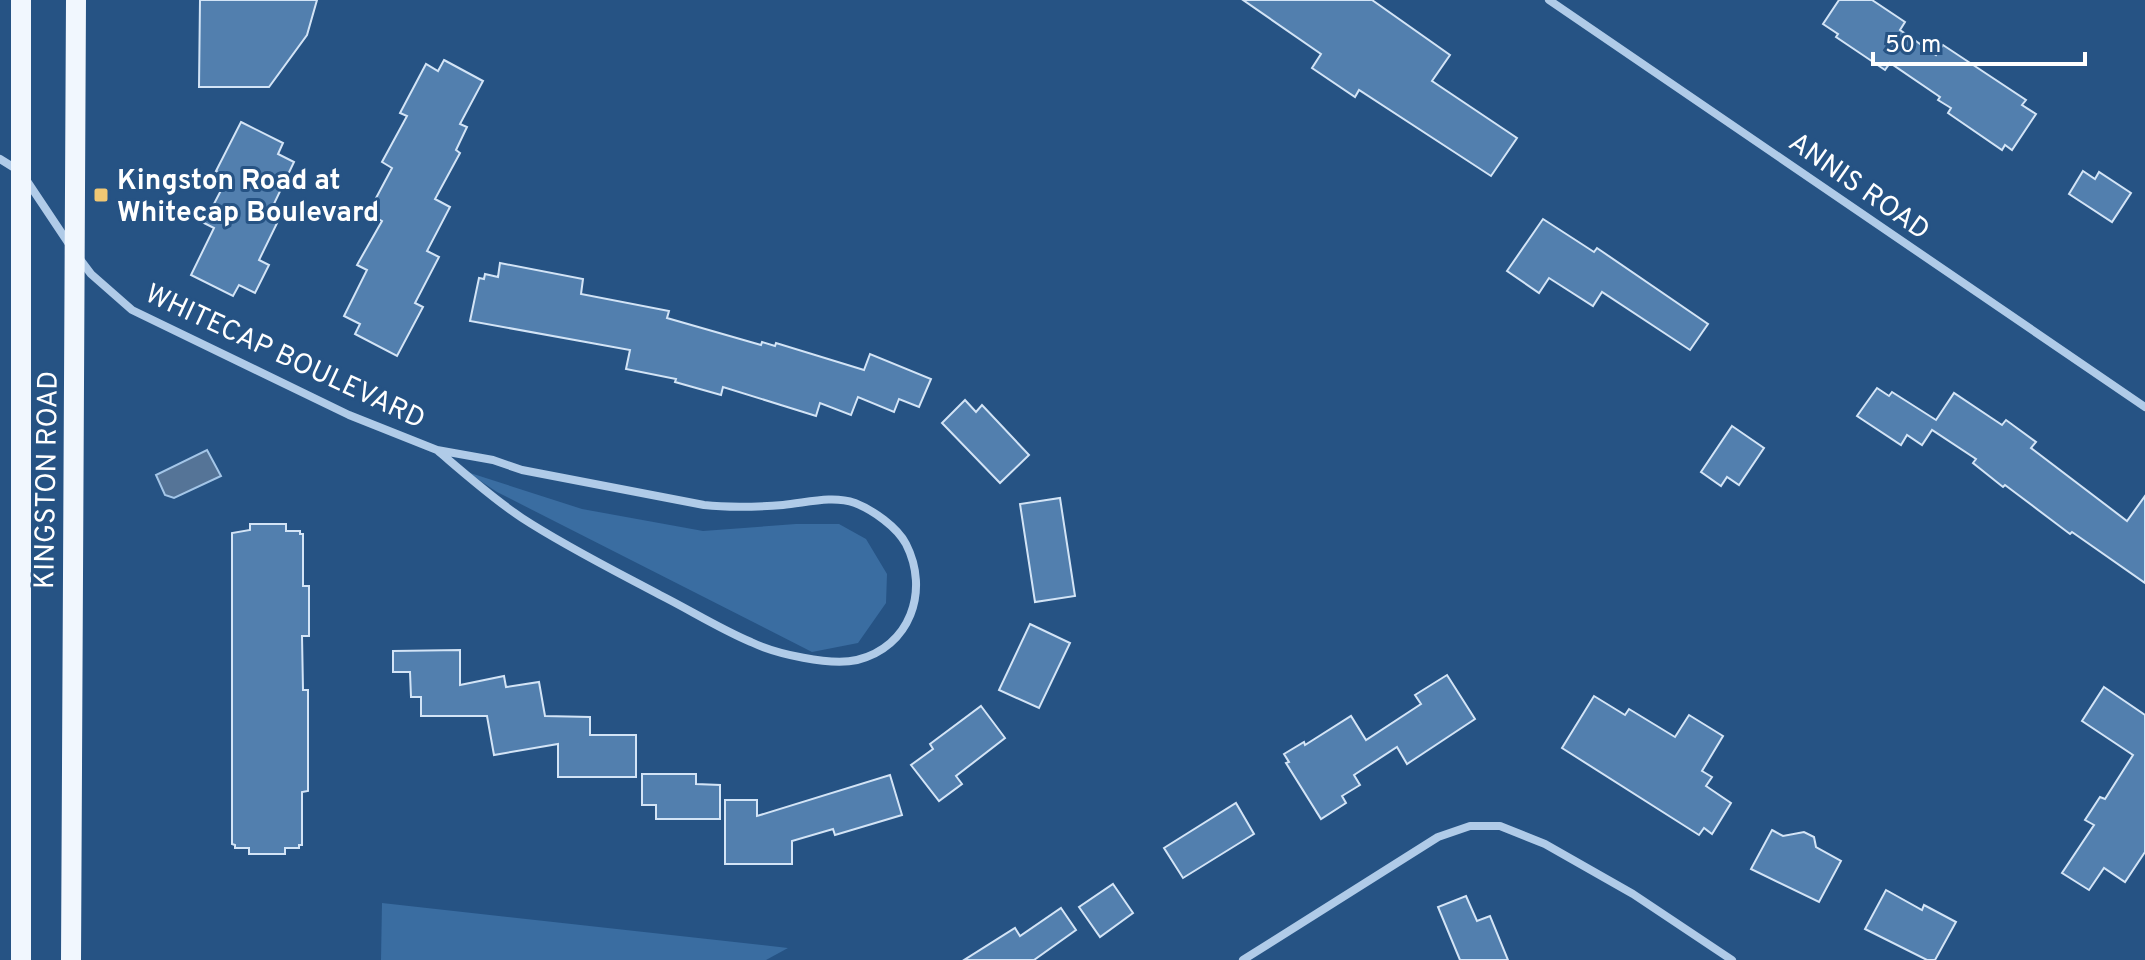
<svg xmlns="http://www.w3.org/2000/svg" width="2145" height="960" font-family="Overpass,sans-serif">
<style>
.green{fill:#3a6da1}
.water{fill:#557497;stroke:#a4c6e8;stroke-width:2}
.building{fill:#527fae;stroke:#d3e4f6;stroke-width:2}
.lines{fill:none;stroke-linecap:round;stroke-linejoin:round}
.minor{stroke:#b0cbe8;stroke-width:8}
.primary{stroke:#f1f7fe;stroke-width:20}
.poi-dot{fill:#f1c874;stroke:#265384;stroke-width:3}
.labels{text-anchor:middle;stroke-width:6;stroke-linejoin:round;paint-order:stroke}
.poi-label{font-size:28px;font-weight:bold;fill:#fff;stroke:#265384;text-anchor:start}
.street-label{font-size:28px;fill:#fff;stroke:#265384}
</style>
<rect width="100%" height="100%" fill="#265384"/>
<g class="green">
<polygon points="467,472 582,509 703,531 796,524 839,524 866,539 887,574 886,603 858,643 812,652 497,492"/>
<polygon points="382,903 788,948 766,960 381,960"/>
</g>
<polygon class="water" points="207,450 221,476 174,498 165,495 156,475"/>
<g class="building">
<polygon points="200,0 317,0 307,35 269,87 199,87"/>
<polygon points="1243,0 1372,0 1450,55 1432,81 1517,138 1491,176 1359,90 1355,97 1312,68 1321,54"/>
<polygon points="1839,0 1872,0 1905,22 1900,30 1936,55 1943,45 2026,100 2022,105 2036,114 2012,150 2005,145 2002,150 1948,113 1951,108 1938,100 1940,97 1890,63 1885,70 1836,37 1838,34 1823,24"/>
<polygon points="444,60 483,81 460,124 467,127 456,150 460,153 435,199 450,207 427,251 439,257 415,303 423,307 397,356 355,334 360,324 344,316 367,270 357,265 382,221 368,213 392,168 382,162 407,116 400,113 426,64 438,71"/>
<polygon points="241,122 283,143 278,154 294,162 272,208 282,213 259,260 269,265 255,293 239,285 233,296 191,275 214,228 204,223 228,177 216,171"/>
<polygon points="2083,171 2095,179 2099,172 2131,193 2112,222 2069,194"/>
<polygon points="1543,219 1594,252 1597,248 1708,324 1690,350 1602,292 1593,306 1549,278 1539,293 1507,271"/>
<polygon points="500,263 583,279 581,294 669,311 667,318 761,345 762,342 775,346 776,343 864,370 870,354 931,379 919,407 899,399 894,412 858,397 851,415 820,403 816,416 723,387 721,395 675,382 676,379 626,369 630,350 470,321 479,278 484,279 485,274 498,277"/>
<polygon points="1877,388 1889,396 1892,392 1936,420 1954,393 2002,425 2006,420 2036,442 2031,448 2127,521 2145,496 2145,583 2072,532 2070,534 2005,485 2003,487 1973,463 1976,459 1932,430 1922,445 1907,435 1901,445 1857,416"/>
<polygon points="965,400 976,412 982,405 1029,455 1000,483 942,423"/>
<polygon points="1732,426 1764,448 1739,485 1727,477 1721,486 1701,472"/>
<polygon points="1060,498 1075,596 1035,602 1020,504"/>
<polygon points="250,524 286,524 286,531 300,531 300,534 303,534 303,586 309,586 309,636 302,636 303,690 308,690 308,791 302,792 302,845 299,845 299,848 285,848 285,854 249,854 249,848 235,848 235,845 232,844 232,533 250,530"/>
<polygon points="1030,624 1070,643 1039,708 999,690"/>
<polygon points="460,650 460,685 504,676 506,687 539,682 545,716 590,717 590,735 636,735 636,777 558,777 558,744 494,755 487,716 421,716 421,697 411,697 410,672 393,672 393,651"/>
<polygon points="1447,675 1475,719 1407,764 1397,747 1354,775 1360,785 1342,796 1346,803 1321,819 1286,763 1289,762 1284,754 1304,742 1305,745 1351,716 1366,740 1421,704 1415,695"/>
<polygon points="2104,687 2145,715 2145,852 2125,882 2104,868 2089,890 2062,873 2094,825 2085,820 2100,797 2105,799 2133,755 2082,721"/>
<polygon points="1594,696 1625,715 1629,709 1675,737 1689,715 1723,736 1702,771 1712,777 1706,786 1731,803 1712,834 1704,828 1699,835 1562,748"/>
<polygon points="981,706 1005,738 956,776 962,784 939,801 911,765 933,749 930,744"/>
<polygon points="642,774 696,774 696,784 720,785 720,819 656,819 656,805 642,805"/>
<polygon points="890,775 902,815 835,835 833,829 792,841 792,864 725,864 725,800 757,800 757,816"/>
<polygon points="1236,803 1254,834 1183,878 1164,848"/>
<polygon points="1772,830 1783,836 1804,832 1814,837 1816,847 1841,861 1819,902 1751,869"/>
<polygon points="1113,884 1133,913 1100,937 1079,907"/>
<polygon points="1886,890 1922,910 1924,905 1956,922 1935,960 1927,960 1865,929"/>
<polygon points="1466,896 1477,921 1490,916 1508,960 1460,960 1438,907"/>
<polygon points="1061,908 1076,930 1034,960 964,960 1015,928 1020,936"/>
</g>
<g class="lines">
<g class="minor">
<polyline points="1549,0 2145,407"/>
<polyline points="0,159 21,172 69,244"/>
<path d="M79 258 91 274 132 310 349 415 437 450 493 460 522 470 704 505C731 508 756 507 783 505 806 503 832 495 855 503 873 510 897 527 906 544 930 591 910 647 857 660 830 666 776 654 751 642 720 629 690 610 660 595 613 570 565 546 522 518 492 498 464 473 437 450"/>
<polyline points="1243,960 1438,837 1470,826 1500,826 1545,844 1633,894 1732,960"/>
</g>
<g class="primary">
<polyline points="21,0 21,960"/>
<polyline points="71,960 76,0"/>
</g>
</g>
<rect class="poi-dot" x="93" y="187" width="16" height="16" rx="4"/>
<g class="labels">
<g class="poi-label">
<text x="117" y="189">Kingston Road at<tspan x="117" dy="32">Whitecap Boulevard</tspan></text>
</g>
<g class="street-label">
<text transform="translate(1860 185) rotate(35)" y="10">ANNIS ROAD</text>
<text transform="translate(286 355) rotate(25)" y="10">WHITECAP BOULEVARD</text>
<text transform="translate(45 480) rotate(-89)" y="10">KINGSTON ROAD</text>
</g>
</g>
<path d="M1873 52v12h212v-12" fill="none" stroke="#ffffff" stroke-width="4"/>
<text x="1885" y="52" font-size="24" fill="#ffffff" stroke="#265384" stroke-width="6" paint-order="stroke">50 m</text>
</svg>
